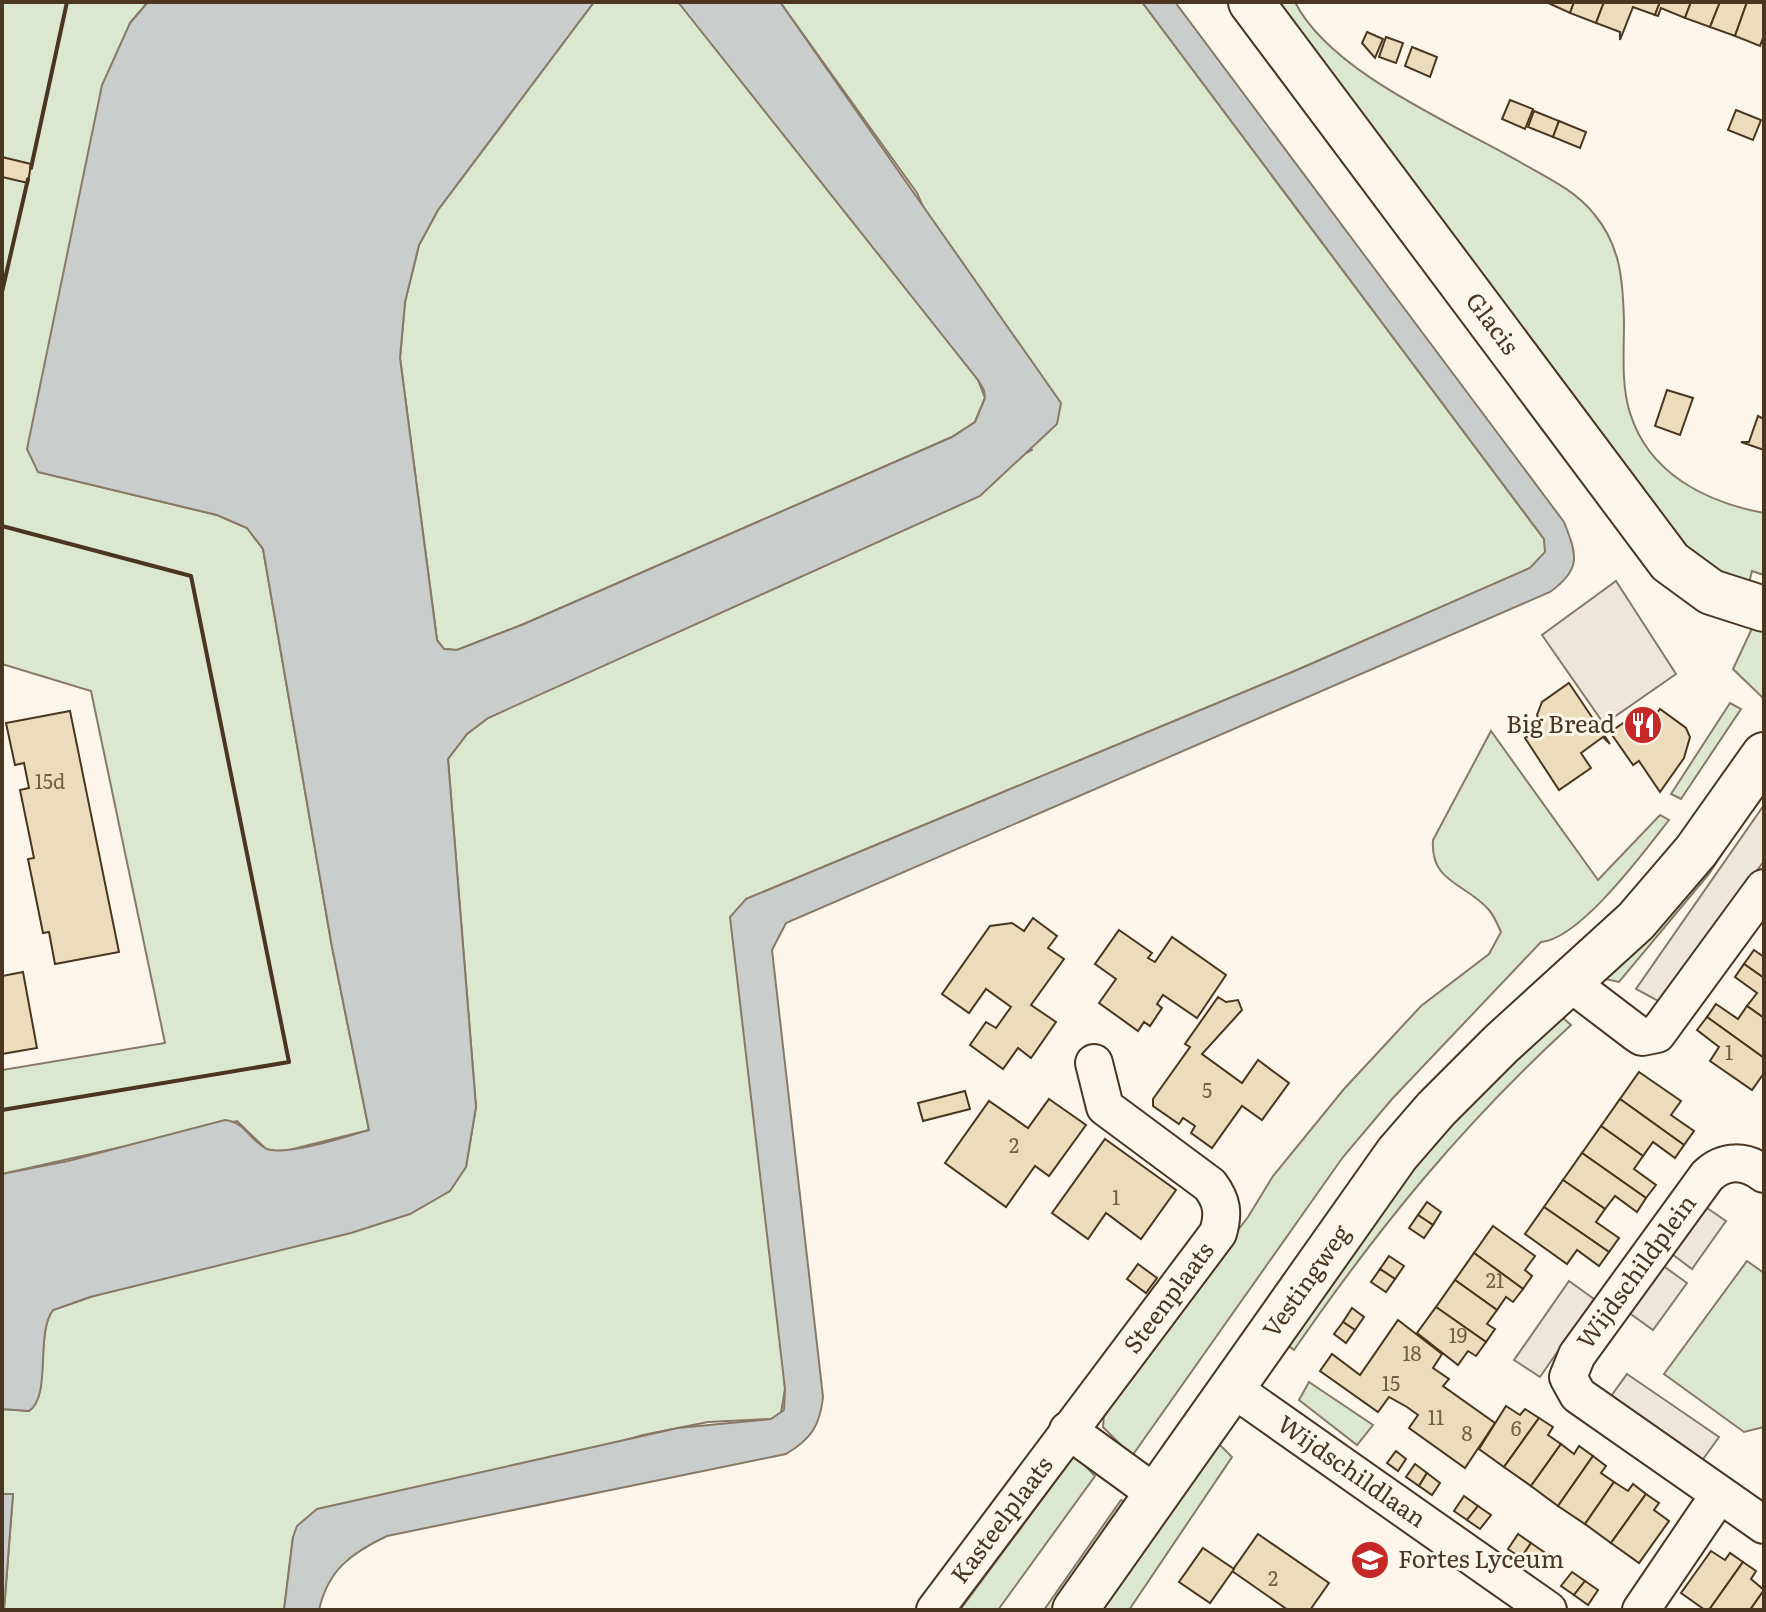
<svg xmlns="http://www.w3.org/2000/svg" width="1766" height="1612" font-family="Literata,serif">
<style>
.green{fill:#dce7d0;stroke:#887966;stroke-width:2}
.parking{fill:#ede7d9;stroke:#887966;stroke-width:2}
.water{fill:#c9cecd;stroke:#887966;stroke-width:2}
.building{fill:#ecdcbc;stroke:#4a3520;stroke-width:2}
.lines{fill:none;stroke-linecap:round;stroke-linejoin:round}
.minor-casing{stroke:#4a3520;stroke-width:40}
.tertiary-casing{stroke:#4a3520;stroke-width:48}
.minor{stroke:#fbf6e9;stroke-width:36}
.tertiary{stroke:#fbf6e9;stroke-width:44}
.wall{stroke:#4a3520;stroke-width:4}
.labels{text-anchor:middle;stroke-width:6;stroke-linejoin:round;paint-order:stroke}
.number-label{font-size:20px;fill:#725f47}
.street-label{font-size:24px;fill:#4a3520;stroke:#fbf6e9}
.poi-label{font-size:24px;fill:#4a3520;stroke:#fbf6e9;text-anchor:end}
</style>
<rect width="100%" height="100%" fill="#fbf6e9"/>
<g class="green">
<polygon points="2,2 148,2 130,23 38,472 217,515 247,528 263,549 332,947 369,1130 281,1152 266,1149 237,1121 2,1174 2,1070 165,1043 91,691 2,664"/>
<polygon points="594,2 678,2 689,11 978,380 985,398 975,422 952,437 524,624 457,650 444,649 437,640 400,358 405,302 419,245 438,210"/>
<path d="M780 2H1142L1544 539 1546 552 1530 568 1297 670 746 899 785 1389 781 1413 771 1419 708 1422 643 1435 293 1537 284 1610H4L13 1494H2V1409L29 1411C51 1396 35 1333 53 1310L466 1167 476 1107 448 759 467 734 488 718 1032 450 917 193Z"/>
<path d="M1273 2H1295C1330 72 1452 123 1520 162 1546 177 1575 190 1594 214 1621 246 1623 282 1624 322 1624 351 1621 385 1630 413 1649 474 1706 502 1764 513V575L1752 571 1749 583 1727 577 1689 553Z"/>
<polygon points="1754,624 1764,628 1764,699 1733,669"/>
<polygon points="1730,703 1741,709 1681,799 1671,794"/>
<path d="M1491 731 1598 880 1660 815 1669 820C1644 852 1580 939 1541 942L1392 1099 1343 1157 1132 1456 1103 1427 1104 1414 1155 1337 1248 1217 1273 1176 1344 1089 1421 1006 1489 954 1501 932C1498 925 1494 916 1489 910 1466 883 1430 883 1433 840Z"/>
<polygon points="1762,793 1709,874 1619,982 1596,977"/>
<path d="M1556 1012 1571 1025C1461 1126 1379 1227 1294 1350L1280 1339 1383 1196Z"/>
<polygon points="1747,1261 1764,1273 1764,1427 1744,1432 1664,1374"/>
<polygon points="1309,1382 1373,1425 1357,1445 1299,1400"/>
<polygon points="1218,1443 1232,1457 1129,1610 1097,1610"/>
<polygon points="1075,1455 1095,1476 998,1610 960,1610"/>
<polygon points="1121,1500 1132,1504 1057,1610 1044,1610"/>
</g>
<g class="parking">
<polygon points="1616,581 1676,674 1604,724 1542,635"/>
<polygon points="1764,805 1764,861 1660,1002 1636,989"/>
<polygon points="1701,1204 1726,1221 1692,1269 1668,1251"/>
<polygon points="1662,1265 1687,1283 1653,1330 1628,1312"/>
<polygon points="1569,1281 1594,1299 1540,1377 1514,1360"/>
<polygon points="1627,1374 1719,1437 1701,1462 1609,1399"/>
</g>
<g class="water">
<path d="M148 2H594L438 210 419 245 405 302 400 358 437 640 444 649 457 650 524 624 952 437 975 422 985 398 984 390 978 380 678 2H780L1061 403 1057 424 980 496 488 718 467 734 448 759 476 1107 466 1167 450 1191 410 1214 351 1233 90 1297 53 1310C35 1333 52 1396 29 1411L2 1409V1174L68 1161 225 1120C245 1122 249 1139 265 1148 281 1158 349 1136 369 1130L332 947 263 549 247 528 217 515 38 472 27 449 102 85 130 23Z"/>
<path d="M1142 2H1175L1564 522C1577 555 1582 569 1550 592L786 923 772 950 823 1397C820 1426 811 1439 786 1454L387 1536C351 1553 328 1570 319 1610H284L293 1537 297 1526 317 1509 678 1428 771 1419 784 1410 785 1389 730 917 746 899 1297 670 1530 568 1545 552 1544 539Z"/>
<polygon points="2,1494 13,1494 4,1610 2,1610"/>
</g>
<g class="building">
<polygon points="1546,2 1574,2 1570,13"/>
<polygon points="1574,2 1604,2 1596,23 1570,13"/>
<polygon points="1604,2 1660,2 1655,15 1633,7 1620,40 1620,32 1596,23"/>
<polygon points="1660,2 1691,2 1685,18 1661,8 1658,16 1655,15"/>
<polygon points="1691,2 1720,2 1710,27 1685,18"/>
<polygon points="1720,2 1747,2 1735,36 1710,27"/>
<polygon points="1747,2 1764,2 1764,35 1760,46 1735,36"/>
<polygon points="1367,32 1383,39 1375,58 1362,43"/>
<polygon points="1386,37 1403,43 1396,63 1379,57"/>
<polygon points="1412,47 1437,57 1430,77 1405,66"/>
<polygon points="1510,100 1533,109 1525,129 1502,119"/>
<polygon points="1736,110 1761,120 1753,140 1728,130"/>
<polygon points="1534,111 1559,121 1553,137 1528,127"/>
<polygon points="1559,121 1586,132 1580,148 1553,137"/>
<polygon points="2,157 31,164 28,183 2,177"/>
<polygon points="1667,390 1693,398 1680,435 1655,426"/>
<polygon points="1758,416 1764,419 1764,450 1741,442 1749,442"/>
<polygon points="1569,683 1610,744 1603,737 1581,753 1591,768 1559,790 1525,738 1542,726 1537,715 1542,702"/>
<polygon points="1644,709 1653,718 1660,709 1686,728 1690,737 1684,758 1660,792 1639,761 1633,765 1610,732"/>
<polygon points="70,711 119,952 55,964 49,932 43,933 28,859 34,858 20,790 29,788 24,763 15,765 6,723"/>
<polygon points="1033,918 1057,936 1048,948 1064,959 1031,1005 1056,1022 1031,1058 1018,1048 1003,1069 970,1045 986,1022 996,1028 1011,1007 986,989 969,1013 942,994 990,926 1012,923 1024,931"/>
<polygon points="1119,930 1152,953 1148,958 1155,962 1172,937 1226,975 1197,1018 1163,995 1157,1004 1162,1008 1150,1026 1144,1022 1138,1031 1099,1003 1116,979 1095,964"/>
<polygon points="1754,950 1764,957 1764,978 1744,964"/>
<polygon points="1744,964 1764,978 1764,1018 1747,1006 1757,993 1735,977"/>
<polygon points="23,972 37,1048 2,1054 2,976"/>
<polygon points="1218,997 1226,1002 1238,1000 1242,1010 1202,1054 1242,1083 1258,1060 1289,1083 1262,1120 1242,1106 1212,1148 1191,1133 1195,1126 1183,1118 1179,1124 1153,1106 1153,1099 1190,1047 1185,1044"/>
<polygon points="1716,1004 1738,1019 1747,1006 1764,1018 1764,1058 1707,1017"/>
<polygon points="1707,1017 1764,1058 1764,1073 1752,1090 1710,1061 1719,1047 1697,1030"/>
<polygon points="1639,1072 1681,1101 1671,1115 1694,1131 1684,1145 1620,1099"/>
<polygon points="965,1091 970,1109 923,1121 918,1103"/>
<polygon points="1049,1099 1086,1125 1049,1176 1035,1166 1006,1207 945,1163 989,1101 1028,1128"/>
<polygon points="1620,1099 1684,1145 1675,1158 1653,1142 1643,1156 1601,1126"/>
<polygon points="1601,1126 1643,1156 1634,1169 1656,1185 1646,1198 1582,1153"/>
<polygon points="1105,1139 1176,1190 1141,1239 1106,1213 1088,1239 1052,1213"/>
<polygon points="1582,1153 1646,1198 1637,1212 1615,1196 1605,1209 1563,1180"/>
<polygon points="1563,1180 1605,1209 1596,1222 1619,1238 1609,1252 1544,1207"/>
<polygon points="1427,1202 1441,1212 1433,1225 1418,1215"/>
<polygon points="1544,1207 1609,1252 1599,1266 1577,1250 1567,1264 1525,1234"/>
<polygon points="1418,1215 1433,1225 1424,1238 1409,1228"/>
<polygon points="1493,1226 1535,1256 1525,1270 1532,1276 1523,1289 1474,1253"/>
<polygon points="1474,1253 1523,1289 1513,1302 1506,1297 1497,1310 1455,1280"/>
<polygon points="1389,1256 1404,1266 1395,1279 1380,1269"/>
<polygon points="1138,1264 1157,1278 1146,1293 1127,1279"/>
<polygon points="1380,1269 1395,1279 1386,1292 1371,1282"/>
<polygon points="1455,1280 1497,1310 1487,1324 1495,1329 1486,1342 1436,1307"/>
<polygon points="1436,1307 1486,1342 1476,1356 1468,1351 1458,1365 1417,1333"/>
<polygon points="1352,1308 1364,1317 1355,1330 1343,1322"/>
<polygon points="1398,1320 1442,1354 1433,1368 1449,1379 1443,1386 1495,1423 1465,1468 1409,1428 1418,1415 1407,1407 1389,1397 1378,1412 1320,1371 1332,1354 1360,1375"/>
<polygon points="1343,1322 1355,1330 1346,1343 1334,1334"/>
<polygon points="1506,1406 1520,1415 1525,1409 1539,1418 1504,1467 1479,1449"/>
<polygon points="1539,1418 1553,1427 1548,1435 1561,1444 1531,1486 1504,1467"/>
<polygon points="1561,1444 1574,1454 1579,1446 1593,1456 1558,1506 1531,1486"/>
<polygon points="1396,1451 1406,1459 1398,1471 1387,1463"/>
<polygon points="1593,1456 1606,1466 1601,1473 1614,1482 1585,1524 1558,1506"/>
<polygon points="1415,1464 1427,1473 1419,1486 1406,1477"/>
<polygon points="1427,1473 1440,1483 1432,1495 1419,1486"/>
<polygon points="1614,1482 1628,1491 1633,1484 1646,1494 1611,1543 1585,1524"/>
<polygon points="1646,1494 1659,1503 1654,1510 1669,1521 1639,1563 1611,1543"/>
<polygon points="1464,1496 1478,1506 1467,1520 1454,1511"/>
<polygon points="1478,1506 1491,1515 1480,1529 1467,1520"/>
<polygon points="1258,1534 1329,1583 1310,1610 1288,1610 1232,1571"/>
<polygon points="1518,1534 1531,1543 1521,1558 1508,1549"/>
<polygon points="1531,1543 1544,1552 1534,1567 1521,1558"/>
<polygon points="1203,1548 1234,1569 1210,1603 1179,1582"/>
<polygon points="1711,1551 1725,1560 1730,1553 1743,1562 1709,1610 1705,1610 1681,1593"/>
<polygon points="1743,1562 1756,1571 1751,1579 1764,1590 1750,1610 1709,1610"/>
<polygon points="1572,1572 1585,1581 1574,1595 1561,1586"/>
<polygon points="1585,1581 1598,1590 1588,1605 1574,1595"/>
<polygon points="1764,1590 1764,1610 1750,1610"/>
</g>
<g class="lines">
<defs>
<g id="minor">
<polyline points="1569,982 1636,1033 1642,1037 1657,1034 1764,888"/>
<path d="M1764 1174C1746 1160 1724 1159 1707 1176L1577 1355 1568 1377 1578 1395 1764 1525"/>
<path id="s1" d="M1232 1388 1548 1610"/>
<polyline points="1068,1430 1156,1494"/>
<path id="s2" d="M935 1610 1218 1233C1224 1213 1222 1201 1210 1185L1105 1107 1094 1063"/>
<polyline points="1641,1610 1719,1495"/>
</g>
<g id="tertiary">
<path id="s3" d="M1251 2 1670 562 1711 592 1764 609"/>
<path id="s4" d="M1075 1610 1397 1154 1436 1109 1501 1044 1636 921 1696 851 1764 755"/>
</g>
</defs>
<use href="#minor" class="minor-casing"/>
<use href="#tertiary" class="tertiary-casing"/>
<use href="#minor" class="minor"/>
<use href="#tertiary" class="tertiary"/>
<g class="wall">
<polyline points="31,168 67,2"/>
<polyline points="2,292 28,179"/>
<polyline points="2,526 191,576 289,1062 2,1110"/>
</g>
</g>
<defs>
<symbol id="restaurant-disc" viewBox="-11 -11 22 22"><circle r="9.5" fill="#c62828" stroke="#fbf6e9"/><path d="M-5-6h1v4h1v-4h1v4h1v-4h1v5L-1.5 .5V6h-2V.5L-5-1ZM5-6V6H3V1.5H1.5Q1.5-4 5-6Z" fill="#fff"/></symbol>
<symbol id="school-disc" viewBox="-11 -11 22 22"><circle r="9.5" fill="#c62828" stroke="#fbf6e9"/><path d="M0-5L7-2L0 1L-7-2ZM-4 1L0 2.5L4 1V4Q0 6-4 4Z" fill="#fff"/></symbol>
</defs>
<g fill-rule="evenodd">
<use href="#restaurant-disc" x="1621" y="703" width="44" height="44"/>
<use href="#school-disc" x="1348" y="1538" width="44" height="44"/>
</g>
<g class="labels">
<g class="number-label">
<text x="50" y="789">15d</text>
<text x="1729" y="1060">1</text>
<text x="1207" y="1098">5</text>
<text x="1014" y="1153">2</text>
<text x="1116" y="1205">1</text>
<text x="1495" y="1288">21</text>
<text x="1458" y="1343">19</text>
<text x="1412" y="1361">18</text>
<text x="1391" y="1391">15</text>
<text x="1436" y="1425">11</text>
<text x="1516" y="1436">6</text>
<text x="1467" y="1441">8</text>
<text x="1273" y="1586">2</text>
</g>
<g class="street-label">
<text dy="8" stroke="none"><textPath href="#s3" startOffset="402">Glacis</textPath></text>
<text transform="translate(1637 1272) rotate(-54)" y="8">Wijdschildplein</text>
<text dy="8" stroke="none"><textPath href="#s4" startOffset="402">Vestingweg</textPath></text>
<text dy="8" stroke="none"><textPath href="#s2" startOffset="390">Steenplaats</textPath></text>
<text dy="8" stroke="none"><textPath href="#s1" startOffset="146">Wijdschildlaan</textPath></text>
<text dy="8" stroke="none"><textPath href="#s2" startOffset="112">Kasteelplaats</textPath></text>
</g>
<g class="poi-label">
<text x="1615" y="733">Big Bread</text>
<text x="1398" y="1568" text-anchor="start">Fortes Lyceum</text>
</g>
</g>
<rect width="1766" height="1612" fill="none" stroke="#4a3520" stroke-width="8"/>
</svg>
